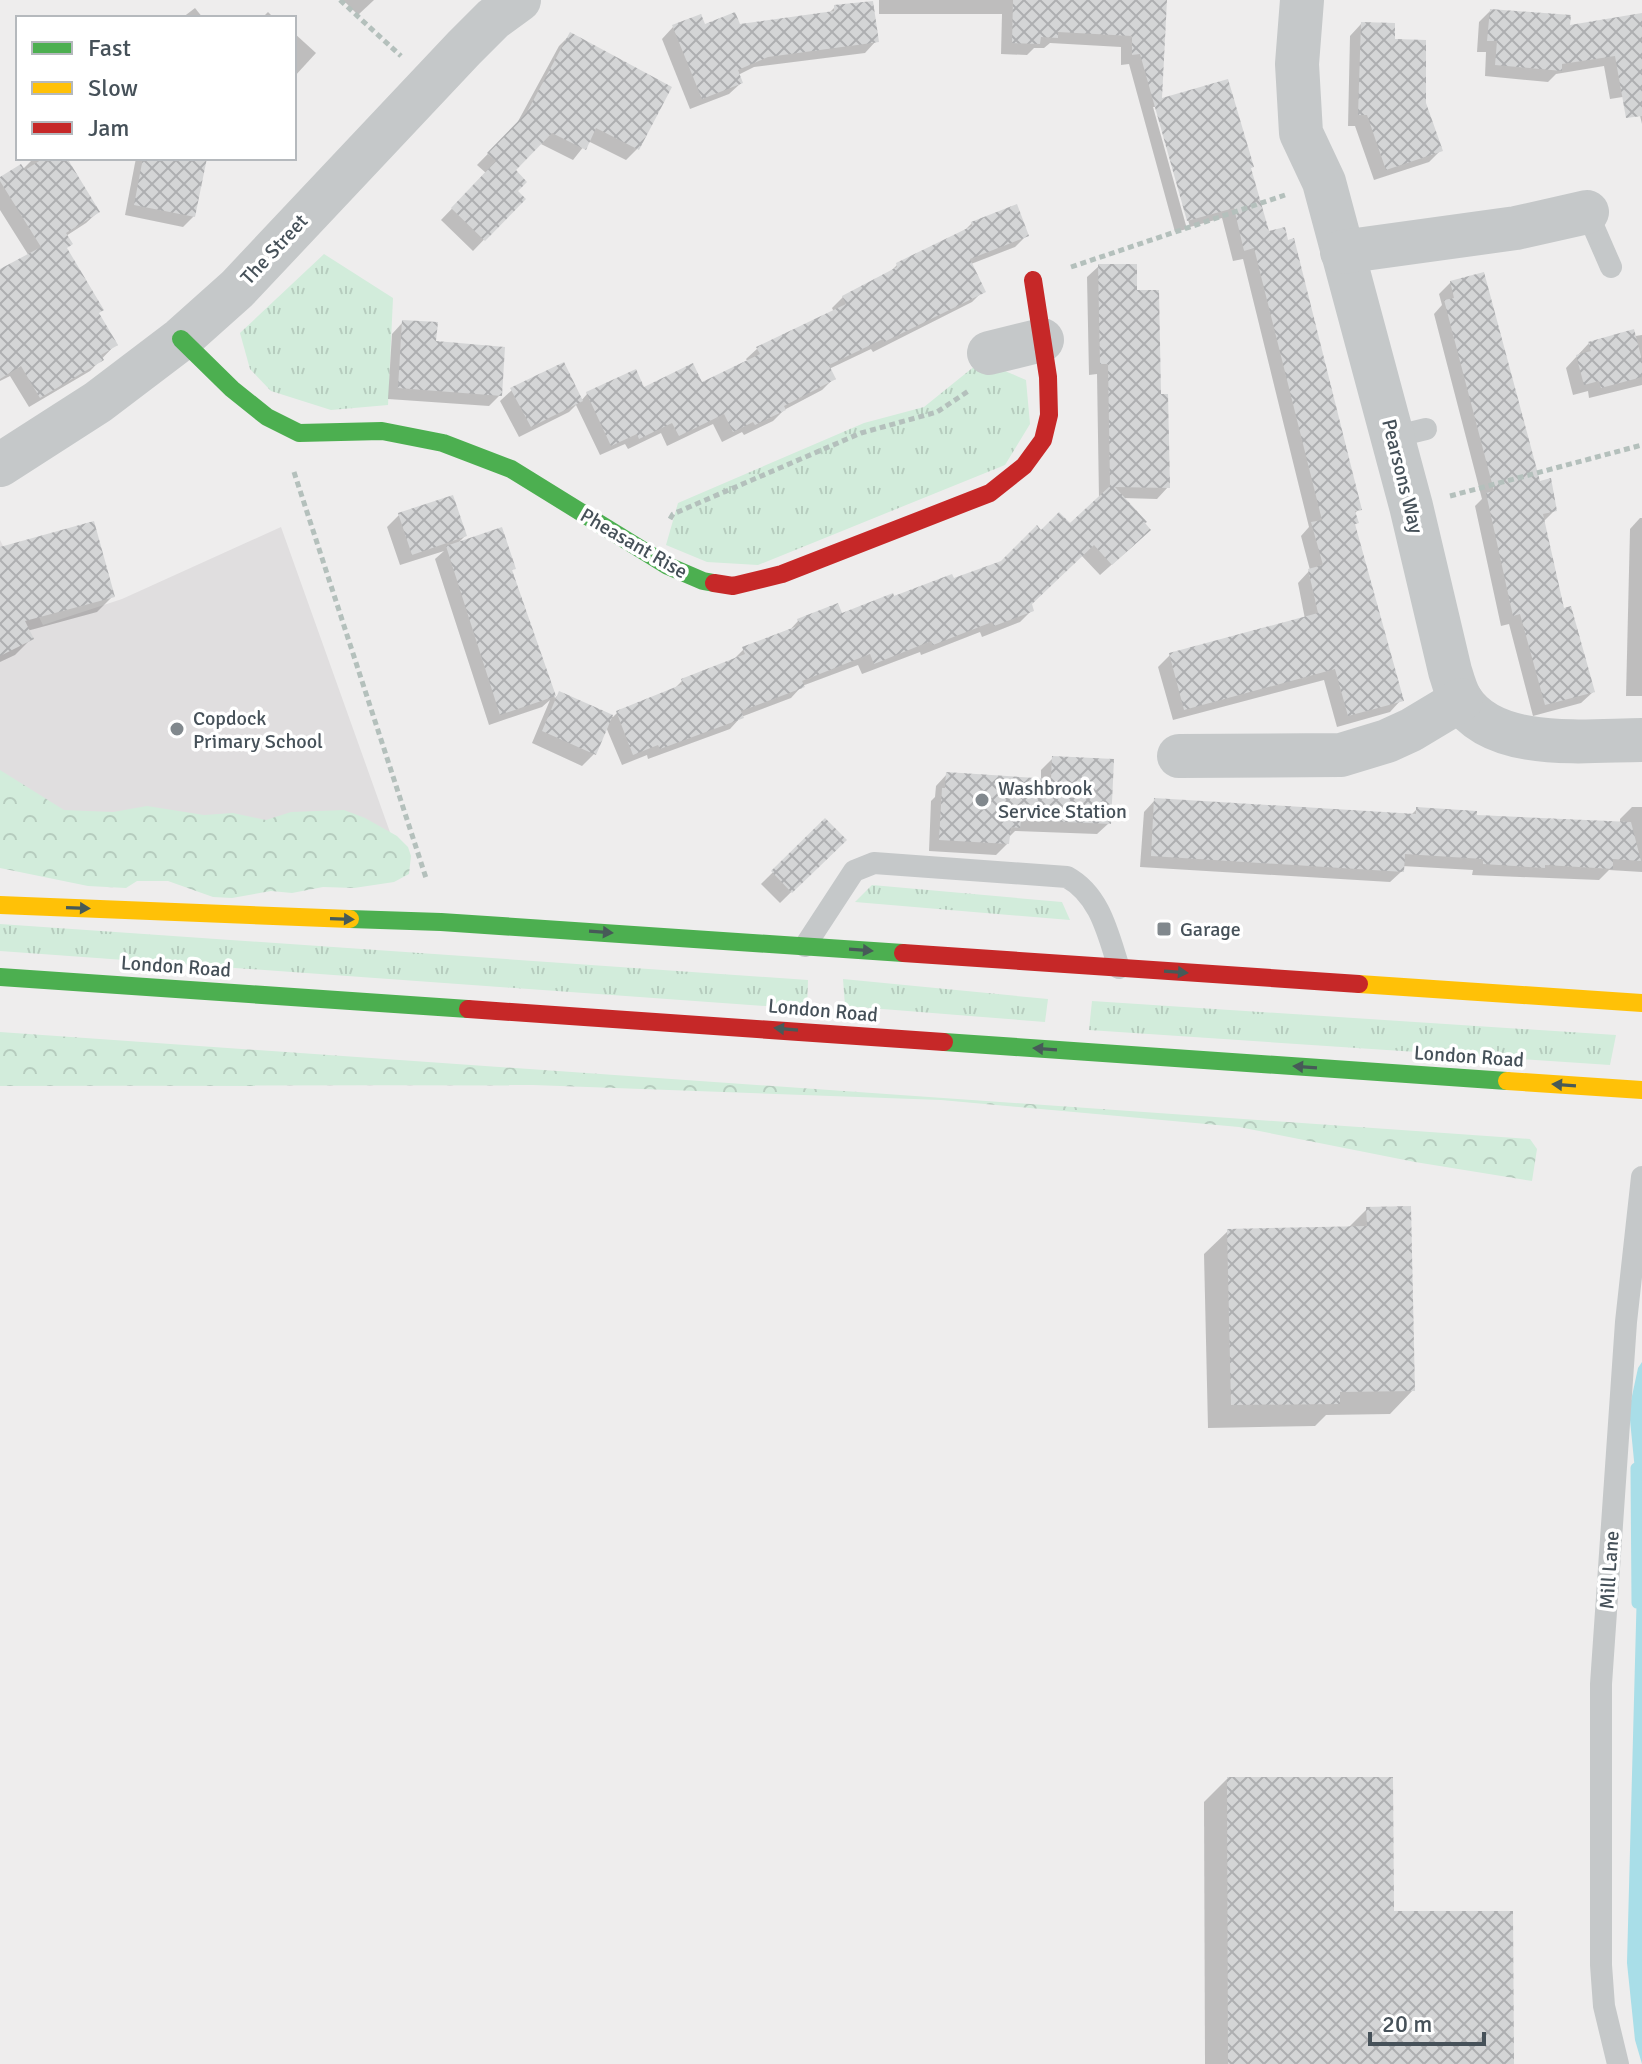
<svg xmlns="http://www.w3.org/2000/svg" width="1642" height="2064" font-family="Signika,sans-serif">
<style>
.education{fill:#e0dedf}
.grass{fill:url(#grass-tufts)}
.forest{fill:url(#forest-crowns)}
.water{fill:#a9dee8}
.shadow{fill:#0003}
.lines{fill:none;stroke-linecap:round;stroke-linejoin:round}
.stream{stroke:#a9dee8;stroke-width:11}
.building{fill:url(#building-cross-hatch)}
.path{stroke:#b4c0bc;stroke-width:5;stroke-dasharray:6 4;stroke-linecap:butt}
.lane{stroke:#c5c8c9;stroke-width:22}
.street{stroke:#c5c8c9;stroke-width:44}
.fast{stroke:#4caf50;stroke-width:18}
.slow{stroke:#ffc107;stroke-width:18}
.jam{stroke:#c62828;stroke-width:18}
.oneway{fill:#475a58}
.poi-dot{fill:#81888d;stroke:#fff;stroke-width:3}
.labels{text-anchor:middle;stroke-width:7;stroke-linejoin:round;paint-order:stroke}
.street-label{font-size:20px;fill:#465159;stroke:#fff}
.poi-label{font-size:20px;fill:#465159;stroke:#fff;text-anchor:start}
</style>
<defs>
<pattern id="grass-tufts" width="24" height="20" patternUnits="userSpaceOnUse" patternTransform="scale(2)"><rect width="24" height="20" fill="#d2ecdb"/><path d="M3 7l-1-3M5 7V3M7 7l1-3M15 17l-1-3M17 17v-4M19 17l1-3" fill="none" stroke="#b6ccbe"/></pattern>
<pattern id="forest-crowns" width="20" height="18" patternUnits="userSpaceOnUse" patternTransform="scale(2)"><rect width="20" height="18" fill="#d2ecdb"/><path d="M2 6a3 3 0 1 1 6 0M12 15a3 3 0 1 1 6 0" fill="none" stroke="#b6ccbe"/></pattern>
<pattern id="building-cross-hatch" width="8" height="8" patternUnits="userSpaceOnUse" patternTransform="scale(2)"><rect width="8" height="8" fill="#d4d5d6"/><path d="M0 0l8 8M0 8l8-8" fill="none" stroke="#aeafb1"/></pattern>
</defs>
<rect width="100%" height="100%" fill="#eeeded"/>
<polygon class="education" points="281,527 401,863 0,833 0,540 43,625 122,599"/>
<g class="grass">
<polygon points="324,254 393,298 388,405 331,410 271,391 250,369 240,333"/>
<polygon points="981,361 1026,380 1030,424 1005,465 758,565 707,562 666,545 678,503 864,423 924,407"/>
<polygon points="872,885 1062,902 1070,920 855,902"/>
<polygon points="0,924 808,980 807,1009 0,951"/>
<polygon points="843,979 1048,999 1045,1022 845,1006"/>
<polygon points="1092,1001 1616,1035 1610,1065 1089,1030"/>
</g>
<g class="forest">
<polygon points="0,770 64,810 113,812 147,806 204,815 233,813 266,820 291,812 344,810 365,818 397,836 408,847 411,856 409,874 394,882 354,888 323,887 292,893 271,891 232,898 213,897 168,881 137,881 126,888 88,886 0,868"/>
<polygon points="0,1032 1530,1139 1537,1149 1532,1181 1415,1162 1239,1127 941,1100 533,1085 0,1086"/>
</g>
<polygon class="water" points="1642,1362 1642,2064 1635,2040 1627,1963 1639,1511 1629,1410 1638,1368"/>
<g class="shadow">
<polygon points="343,0 374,0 358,15"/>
<polygon points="879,0 1165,0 1160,100 1249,170 1267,233 1359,509 1354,514 1356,523 1353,526 1401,700 1390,712 1337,727 1324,680 1173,720 1158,667 1170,655 1305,619 1298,583 1310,570 1301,536 1309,527 1243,259 1233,261 1222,218 1190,227 1157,107 1153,107 1187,229 1175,232 1129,64 1121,65 1121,47 1050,43 1044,48 1034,48 1027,55 1001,54 1002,14 879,14"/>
<polygon points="835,7 876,41 865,53 754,67 738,75 741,83 729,94 690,109 662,39 673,27 739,27 828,14"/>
<polygon points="195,8 203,18 182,18"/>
<polygon points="1490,11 1568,27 1642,15 1642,124 1635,95 1610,99 1604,66 1556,74 1548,82 1485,76 1486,52 1477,52 1479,22"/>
<polygon points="268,12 274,18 262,18"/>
<polygon points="1361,24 1393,41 1424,103 1440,151 1429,162 1374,180 1355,126 1348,126 1350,36"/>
<polygon points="294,33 316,53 294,77"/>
<polygon points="570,35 670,88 637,149 626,160 588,141 573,160 539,143 513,170 515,191 523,199 473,251 441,220 486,173 477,165 516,125 559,46"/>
<polygon points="34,158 65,158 98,212 86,223 66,236 66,249 98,314 116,344 90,371 29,407 10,376 0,381 0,272 29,256 0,210 0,179 22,170"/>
<polygon points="136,158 205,158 194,216 183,227 125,215"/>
<polygon points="972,223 1026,236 1015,247 971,264 983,291 972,302 873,352 871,349 829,369 833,379 822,390 784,410 773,421 744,435 742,432 722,442 713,424 667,446 661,433 628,449 625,444 600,455 576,405 569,412 519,437 500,401 512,390 581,401 587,394 701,384 748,362 746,359 758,348 834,312 832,308 843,297 888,274 897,265 961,234"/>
<polygon points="1099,266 1135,292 1159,396 1168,487 1157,499 1122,498 1137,542 1100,575 1081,555 1030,604 1032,610 1020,622 982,637 980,632 921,655 920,652 862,674 858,665 802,686 791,698 741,717 730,729 648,759 647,755 622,765 606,727 594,754 582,766 532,743 550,700 542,707 489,725 435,559 444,551 400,565 387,527 399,515 452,497 465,536 457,544 513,569 511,572 555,698 560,693 613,717 617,713 673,690 682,681 732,661 744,649 787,633 798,621 841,615 953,581 1002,562 1041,532 1070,526 1099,499 1097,374 1089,375 1087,277"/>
<polygon points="1451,282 1538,483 1555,510 1543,522 1563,610 1593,692 1581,703 1533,716 1509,624 1501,626 1475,506 1482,499 1434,314 1442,305 1439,294"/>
<polygon points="403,322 434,342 500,395 489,406 388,399 392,334"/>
<polygon points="1642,335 1642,385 1589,398 1588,391 1573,395 1566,368 1589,343"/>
<polygon points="1640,518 1642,518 1642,696 1626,696 1630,529"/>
<polygon points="0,549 113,596 97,612 27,631 31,639 15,655 0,662"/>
<polygon points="1053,758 1109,823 1097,834 1015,831 1008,838 1008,843 996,855 929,851 931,801 935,797 936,786 947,774 1041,780 1041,770"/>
<polygon points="1155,800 1410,816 1417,809 1475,817 1620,824 1620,819 1632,807 1642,807 1642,872 1609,870 1599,880 1472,875 1473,870 1402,866 1402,871 1390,882 1140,867 1144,812"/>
<polygon points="825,821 844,840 780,903 761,884"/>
<polygon points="1367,1209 1413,1390 1390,1414 1326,1415 1315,1426 1208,1428 1204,1254 1228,1231 1348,1228"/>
<polygon points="1227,1779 1512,2064 1205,2064 1204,1802"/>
</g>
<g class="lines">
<polyline class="stream" points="1636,1468 1637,1603"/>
</g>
<g class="building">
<polygon points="1013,0 1167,0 1162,98 1228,79 1254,167 1251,168 1269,231 1285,227 1288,240 1294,238 1362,510 1355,511 1359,523 1355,524 1404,701 1348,716 1335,669 1184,710 1169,653 1318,613 1308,569 1323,565 1311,522 1322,520 1254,248 1244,251 1234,208 1187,221 1140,54 1132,55 1132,36 1058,32 1058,38 1041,37 1040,44 1012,43"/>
<polygon points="873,1 879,42 768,57 738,70 743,83 702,99 672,25 701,14 705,24 735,12 740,24 834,11 834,5"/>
<polygon points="1490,9 1571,15 1570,25 1642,13 1642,116 1626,118 1615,56 1562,64 1562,71 1495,65 1497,41 1487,41"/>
<polygon points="1361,22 1395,23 1395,39 1426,40 1426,103 1443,151 1386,170 1367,115 1358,115"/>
<polygon points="570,32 672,87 639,150 596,128 586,150 552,133 516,170 527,182 518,191 526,199 485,241 451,208 496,161 487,153 527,112"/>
<polygon points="44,158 67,158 100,212 66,233 73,244 67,248 104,310 99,313 118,345 101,355 104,360 40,398 21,366 0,379 0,269 41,247 0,181 0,177 21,164 25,170"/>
<polygon points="143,158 207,158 195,217 134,205"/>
<polygon points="1017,204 1029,236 970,259 986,292 884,342 883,339 829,365 836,379 784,406 786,410 755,425 753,422 733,432 724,414 679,436 672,423 639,439 637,434 611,446 586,392 636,369 644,387 693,363 702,382 760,354 756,347 846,304 842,296 897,267 896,263 972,226 971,222"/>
<polygon points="1098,264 1137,264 1137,290 1159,290 1161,394 1168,394 1170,488 1115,487 1147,522 1145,523 1151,530 1112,565 1094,545 1032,604 1034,611 994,626 992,622 933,645 931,641 874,664 870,654 802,681 805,687 741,711 744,718 660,749 658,745 633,755 616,711 683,684 681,679 745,654 742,647 800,625 797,619 838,603 842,613 893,593 894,596 952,574 954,578 1001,561 1037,525 1041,530 1059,512 1070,523 1110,486 1108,364 1100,364"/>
<polygon points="1484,272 1540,481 1551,478 1557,511 1543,514 1564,608 1571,606 1595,692 1545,705 1520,614 1513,616 1486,493 1494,491 1444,300 1454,298 1450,281"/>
<polygon points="402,320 438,322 436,341 505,347 502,396 398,388"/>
<polygon points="1634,329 1642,360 1642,377 1601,388 1599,381 1584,385 1576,355 1591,351 1588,342"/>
<polygon points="564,362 583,401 531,427 510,388"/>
<polygon points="453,495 467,536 412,555 398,513"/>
<polygon points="94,521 115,597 25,621 34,639 0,656 0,547"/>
<polygon points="502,527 516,569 512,570 556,696 500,715 446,546"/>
<polygon points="559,691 613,715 596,755 542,731"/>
<polygon points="1052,756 1114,759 1111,824 1021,820 1020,828 1011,827 1009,844 939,840 942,788 945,788 946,772 1051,779"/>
<polygon points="1154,798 1416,814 1416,807 1477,811 1477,815 1631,822 1641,861 1613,859 1613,869 1545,865 1545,868 1483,864 1483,859 1405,854 1404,872 1151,856"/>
<polygon points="825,818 847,840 792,893 771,871"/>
<polygon points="1411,1206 1415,1391 1340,1392 1340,1404 1231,1405 1227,1229 1367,1226 1366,1207"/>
<polygon points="1227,1777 1393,1777 1394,1911 1513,1911 1514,2064 1228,2064"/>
</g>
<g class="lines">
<g class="path">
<polyline points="340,0 401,56"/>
<polyline points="1071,267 1285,195"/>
<polyline points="294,472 427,881"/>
<polyline points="1450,496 1642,445"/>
<polyline points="670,519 673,514 861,433 937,412 970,390"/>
</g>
<g class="lane">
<polyline points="1587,212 1611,267"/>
<polyline points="1393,437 1426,429"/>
<path d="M805 946 854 871 874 863 1067 877C1100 895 1108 934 1119 968"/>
<polyline points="1618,2064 1604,2006 1601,1965 1601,1684 1626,1322 1642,1177"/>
</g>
<g class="street">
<path d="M1302 0 1297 64 1301 133 1324 182 1411 506 1450 671C1453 681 1456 692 1461 700 1494 753 1589 740 1642 740"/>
<polyline points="1342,252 1516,228 1587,212"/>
<polyline points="989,353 1042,340"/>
<polyline points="0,465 98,402 181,339 237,289 464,48 493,19 519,0"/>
<polyline points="1179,756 1341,755 1387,741 1411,730 1461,700"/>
</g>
<g class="fast">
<polyline points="181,339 232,389 267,417 299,433 382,431 443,443 511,469 668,566 703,581 714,583"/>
<polyline points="350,919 441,922 903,953"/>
<polyline points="0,977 468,1009"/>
<polyline points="944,1042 1507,1081"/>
</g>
<g class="slow">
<polyline points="0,905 350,919"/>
<polyline points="1359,984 1642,1003"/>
<polyline points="1507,1081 1642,1090"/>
</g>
<g class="jam">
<polyline points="714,583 733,586 782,574 990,493 1024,466 1043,440 1049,415 1048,377 1033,280"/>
<polyline points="903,953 1359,984"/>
<polyline points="468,1009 944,1042"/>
</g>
</g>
<defs><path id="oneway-solid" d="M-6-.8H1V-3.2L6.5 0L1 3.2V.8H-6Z" transform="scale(2)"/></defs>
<g class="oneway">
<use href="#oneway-solid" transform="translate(78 908) rotate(2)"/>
<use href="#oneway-solid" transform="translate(342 919) rotate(2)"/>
<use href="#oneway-solid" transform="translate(601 932) rotate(4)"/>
<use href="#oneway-solid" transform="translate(861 950) rotate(4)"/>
<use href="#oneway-solid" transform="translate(1176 972) rotate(4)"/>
<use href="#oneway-solid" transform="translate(786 1029) rotate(-175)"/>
<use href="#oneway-solid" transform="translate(1045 1049) rotate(-176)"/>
<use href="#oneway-solid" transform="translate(1305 1067) rotate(-176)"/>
<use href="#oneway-solid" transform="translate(1564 1085) rotate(-176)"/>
</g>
<g class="poi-dot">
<circle cx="177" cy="729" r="8"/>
<circle cx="982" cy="800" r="8"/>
<rect x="1156" y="921" width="16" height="16" rx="4"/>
</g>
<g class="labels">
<g class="street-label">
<text transform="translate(274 249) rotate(-47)" y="7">The Street</text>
<text transform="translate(1403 476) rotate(76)" y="7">Pearsons Way</text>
<text transform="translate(634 543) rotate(30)" y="7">Pheasant Rise</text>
<text transform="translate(176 966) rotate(4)" y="7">London Road</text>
<text transform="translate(823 1010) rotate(5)" y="7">London Road</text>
<text transform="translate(1469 1056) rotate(4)" y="7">London Road</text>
<text transform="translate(1609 1570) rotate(-86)" y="7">Mill Lane</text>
</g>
<g class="poi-label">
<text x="193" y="725">Copdock<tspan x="193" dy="23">Primary School</tspan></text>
<text x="998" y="795">Washbrook<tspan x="998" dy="23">Service Station</tspan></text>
<text x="1180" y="936">Garage</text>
</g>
</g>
<rect x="16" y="16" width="280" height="144" fill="#ffffff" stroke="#b5b9bd" stroke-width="2"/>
<rect x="32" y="42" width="40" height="12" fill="#4caf50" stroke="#b5b9bd" stroke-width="2"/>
<text x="88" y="56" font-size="24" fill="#465159">Fast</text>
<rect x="32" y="82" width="40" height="12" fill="#ffc107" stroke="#b5b9bd" stroke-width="2"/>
<text x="88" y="96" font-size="24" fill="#465159">Slow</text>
<rect x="32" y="122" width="40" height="12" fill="#c62828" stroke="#b5b9bd" stroke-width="2"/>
<text x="88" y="136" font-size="24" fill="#465159">Jam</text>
<path d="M1370 2032v12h114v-12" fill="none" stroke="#465159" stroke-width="4"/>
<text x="1382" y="2032" font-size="24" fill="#465159" stroke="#ffffff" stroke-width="6" paint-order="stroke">20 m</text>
</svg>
